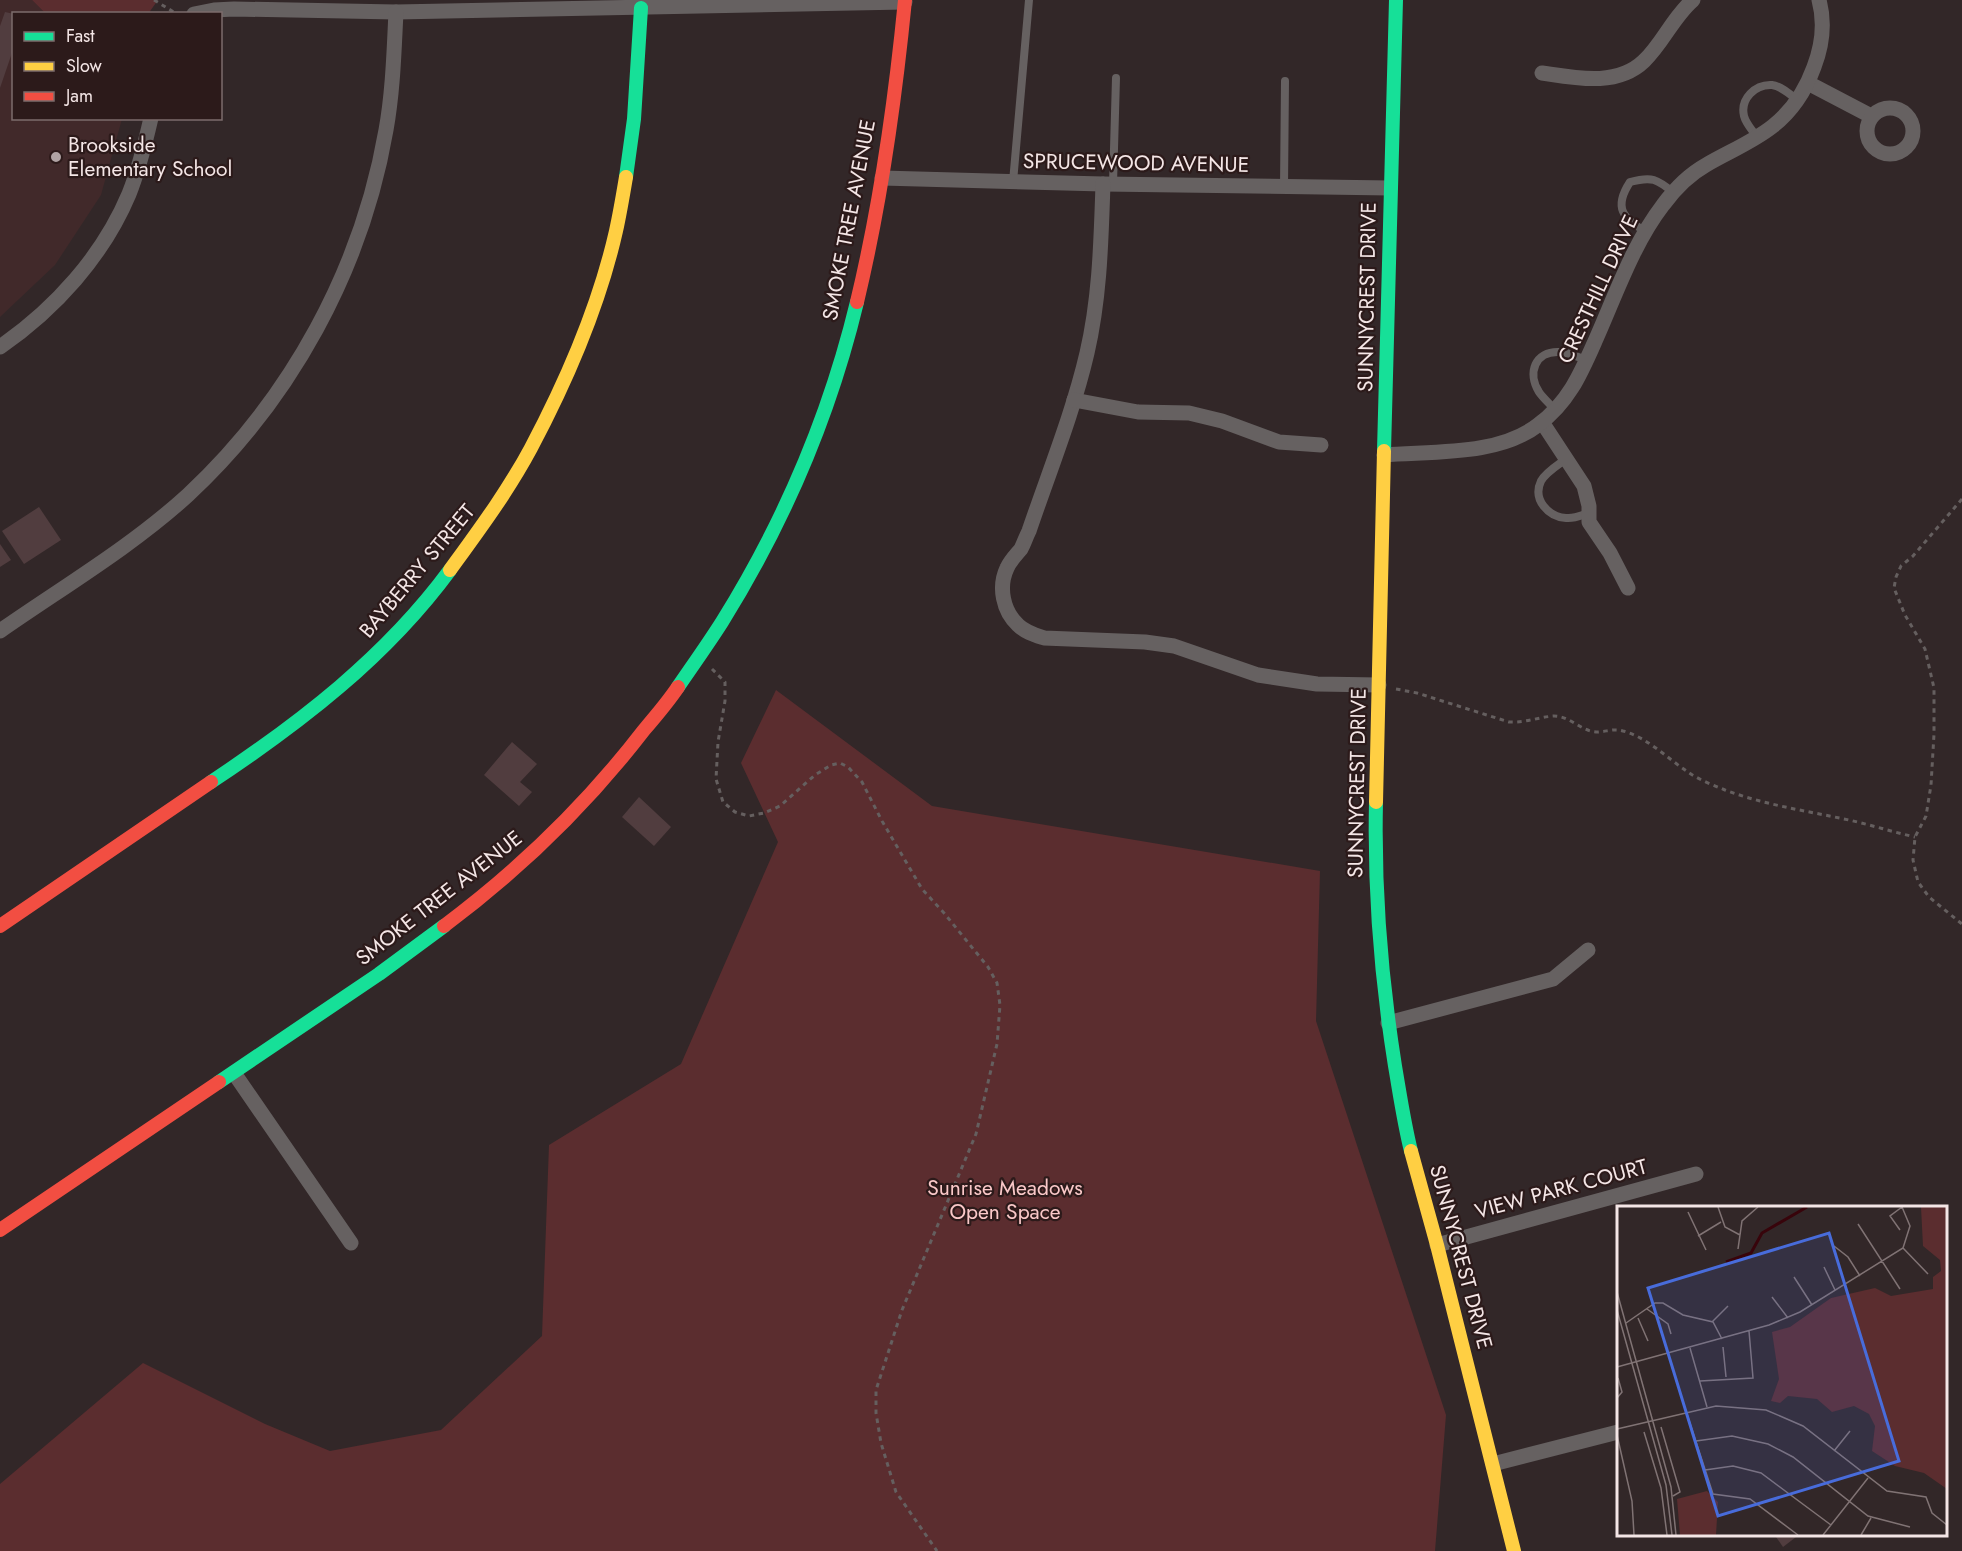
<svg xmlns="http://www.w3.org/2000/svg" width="1962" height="1551" font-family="Jost,sans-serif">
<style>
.built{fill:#41292a}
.green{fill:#5b2d2f}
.building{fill:#513d3f}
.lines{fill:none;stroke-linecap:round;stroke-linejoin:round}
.path{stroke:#655f5f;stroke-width:3;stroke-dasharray:4.5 4.5;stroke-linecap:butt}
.lane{stroke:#666161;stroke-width:8}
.street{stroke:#666161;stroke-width:15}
.fast{stroke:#16e098;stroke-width:14}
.slow{stroke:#ffcf43;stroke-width:14}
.jam{stroke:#f24e42;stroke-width:14}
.poi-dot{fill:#b0a3a4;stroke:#2c1a1a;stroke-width:2}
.labels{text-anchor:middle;stroke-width:4.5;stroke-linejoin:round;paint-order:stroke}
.poi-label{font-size:21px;fill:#f4e6e6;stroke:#2c1a1a;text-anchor:start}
.street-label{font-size:21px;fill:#f4e6e6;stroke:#2c1a1a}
.park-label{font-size:21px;fill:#fac8c8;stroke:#2c1a1a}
.inset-river{fill:none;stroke:#38040b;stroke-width:3}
.inset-road{fill:none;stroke:#807374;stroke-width:1.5}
.view{fill:#486cdb;fill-opacity:0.15;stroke:#486cdb;stroke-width:3}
.inset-edge{fill:none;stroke:#f4e6e6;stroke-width:3}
</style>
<rect width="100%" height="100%" fill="#322728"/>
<polygon class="built" points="0,0 32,0 45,13 14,14 14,118 122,119 101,195 55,265 0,317"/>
<g class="green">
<polygon points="32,0 158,0 148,14 45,13"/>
<polygon points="776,690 932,806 1320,871 1316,1021 1446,1415 1435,1551 0,1551 0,1484 143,1363 265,1424 330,1451 441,1430 542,1336 549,1145 681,1064 778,842 741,763"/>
</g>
<g class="building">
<polygon points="5,12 14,14 14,47 0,88 0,26"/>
<polygon points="39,507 61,540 24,564 2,531"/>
<polygon points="0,544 11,560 0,567"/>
<polygon points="512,742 537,764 520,782 532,792 519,806 484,775"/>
<polygon points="639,797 671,827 654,846 622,817"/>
<polygon points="1774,1534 1800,1534 1783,1547"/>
</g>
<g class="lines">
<g class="path">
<polyline points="154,0 177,14"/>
<polyline points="1962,499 1913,556 1901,566 1896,577 1894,588 1905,615 1925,649 1934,688 1934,734 1931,785 1926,816 1915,837 1913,860 1918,882 1929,897 1962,924"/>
<polyline points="712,669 725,682 725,701 718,742 716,779 723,802 735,812 749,816 764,813 780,806 815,775 831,765 840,763 848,767 862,782 882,821 922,889 944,913 988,967 997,983 1000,1005 997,1044 976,1134 902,1310 876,1390 876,1413 881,1443 896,1492 937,1551"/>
<path d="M1396 689 1417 693 1509 722C1525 723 1539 717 1554 716 1570 716 1581 731 1596 732 1606 732 1614 728 1623 731 1647 737 1668 759 1688 772 1699 780 1713 785 1725 790 1765 805 1807 811 1849 820 1871 825 1893 832 1915 837"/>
</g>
<g class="lane">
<path d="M1757 137C1753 131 1746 124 1744 116 1740 99 1755 84 1772 85 1781 86 1790 94 1797 100"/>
<polyline points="1013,182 1029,0"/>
<polyline points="1113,184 1116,78"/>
<polyline points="1284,187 1285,81"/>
<path d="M1646 232C1623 218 1613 208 1630 182 1652 176 1657 179 1674 193"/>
<path d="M1555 410C1550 404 1543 398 1539 392 1527 373 1535 351 1559 352 1568 352 1578 357 1586 360"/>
<path d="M1566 459C1558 465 1546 472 1541 481 1532 500 1549 517 1566 518 1575 519 1582 515 1589 513"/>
</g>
<g class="street">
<polyline points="194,14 214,10 234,9 396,12 905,2"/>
<path d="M1542 73C1576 78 1617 87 1644 61 1663 43 1673 17 1693 0"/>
<polyline points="1808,83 1871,116"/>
<circle cx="1890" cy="131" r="23"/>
<polyline points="882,178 1103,184 1390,188"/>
<path d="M1103 184C1101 241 1100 297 1087 353 1073 413 1049 472 1029 531 1026 537 1024 543 1021 549 1016 555 1010 561 1007 568 998 587 1003 611 1018 625 1025 632 1035 635 1044 638L1145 642 1174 646 1258 675 1317 684 1379 685"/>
<path d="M0 347C55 309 103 256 129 194 139 169 145 144 151 118"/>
<polyline points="1074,400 1138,412 1189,413 1222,421 1279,442 1321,445"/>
<polyline points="1542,422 1584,486 1589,506 1589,522 1610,553 1628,588"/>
<path d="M1384 455C1433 451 1498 456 1538 425 1569 402 1581 373 1596 339 1616 294 1633 244 1663 205 1674 190 1690 174 1706 165 1728 152 1753 142 1773 126 1792 111 1806 89 1814 67 1822 46 1825 22 1819 0"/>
<path d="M0 631C63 587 131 547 188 495 291 399 362 269 386 130 393 91 394 51 396 12"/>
<polyline points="1388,1023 1553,979 1588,950"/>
<polyline points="234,1073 351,1243"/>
<polyline points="1437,1245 1696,1174"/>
<polyline points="1493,1464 1618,1432"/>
</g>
<g class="fast">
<polyline points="626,177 634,119 641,8"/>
<polyline points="1384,451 1396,0"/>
<path d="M678 687C693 665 708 644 722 622 783 524 830 414 857 302"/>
<path d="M211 782C300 723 386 657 450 570"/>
<path d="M1376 802C1374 891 1381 978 1395 1066 1400 1095 1404 1123 1411 1151"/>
<polyline points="219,1082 379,974 444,926"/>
</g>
<g class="slow">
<path d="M450 570C479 530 508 491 531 448 567 380 599 306 616 231 620 213 623 195 626 177"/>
<polyline points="1376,802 1384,451"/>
<polyline points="1411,1151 1437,1245 1514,1551"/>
</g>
<g class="jam">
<path d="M857 302C881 202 895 102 905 0"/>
<polyline points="0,926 211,782"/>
<path d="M444 926C519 870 587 804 644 730 656 716 668 702 678 687"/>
<polyline points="0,1230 219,1082"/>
</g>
</g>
<circle class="poi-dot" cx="56" cy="157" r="6"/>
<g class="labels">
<g class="poi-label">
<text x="68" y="152">Brookside<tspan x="68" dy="24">Elementary School</tspan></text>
</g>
<g class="street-label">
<text transform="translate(1136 163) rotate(1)" y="7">SPRUCEWOOD AVENUE</text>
<text transform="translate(849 220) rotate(-79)" y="7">SMOKE TREE AVENUE</text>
<text transform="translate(1598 289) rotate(-65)" y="7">CRESTHILL DRIVE</text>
<text transform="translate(1367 297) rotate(-89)" y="7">SUNNYCREST DRIVE</text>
<text transform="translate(417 571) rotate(-50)" y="7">BAYBERRY STREET</text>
<text transform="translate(1357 783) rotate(-89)" y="7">SUNNYCREST DRIVE</text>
<text transform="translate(439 898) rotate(-38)" y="7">SMOKE TREE AVENUE</text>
<text transform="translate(1561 1189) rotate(-15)" y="7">VIEW PARK COURT</text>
<text transform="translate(1461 1257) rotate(75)" y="7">SUNNYCREST DRIVE</text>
</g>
<g class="park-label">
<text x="1005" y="1195">Sunrise Meadows<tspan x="1005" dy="24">Open Space</tspan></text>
</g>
</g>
<g transform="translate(1617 1206)">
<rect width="330" height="330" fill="#322728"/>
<path d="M304 1H330V283L307 267 278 260 255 245 258 220 252 208 237 200 215 206 200 193 171 190 163 197 154 195 162 173 155 126 173 121 214 92 258 82 274 90 316 83V71L324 65 323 54 306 40ZM90 285 101 296 99 329H63L60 293Z" fill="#5b2d2f"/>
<path class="inset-river" d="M109 56 134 47 145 27 190 1"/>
<path class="inset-road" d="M101 1 108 21 123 29M71 6 89 44M241 18 283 83M283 24 273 10 285 1M81 30 104 16M217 40 231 51 243 70M286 42 311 68M121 43 125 15 141 1M207 61 218 84M177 71 195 99M0 86 54 281 59 329M155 91 171 112M30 103 51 118 54 128M0 104 49 279 55 329M21 112 31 135M95 116 111 100M9 117 38 97H46L66 109 96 116 105 133M106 141 109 171M73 142 90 201M0 161 152 119 183 106 286 42 293 20 285 1M83 175 136 172 132 125M0 192 5 186 1 172M69 205 96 288 133 293 181 329M44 221 63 286 56 290M0 223 99 200 149 204 186 220 270 285 309 291 315 307 330 319M27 226 44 282 50 329M0 229 15 295 17 329M79 235 115 230 151 238 176 251 251 310 293 321M217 245 233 225M88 264 116 260 144 267 214 319M206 329 251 272M244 329 254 312"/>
<path class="view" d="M212 27 282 255 101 310 31 82Z"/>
<rect width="330" height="330" class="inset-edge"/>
</g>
<rect x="12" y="12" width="210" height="108" fill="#2c1a1a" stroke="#7c6c6c" stroke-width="1.5"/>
<rect x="24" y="32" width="30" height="9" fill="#16e098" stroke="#7c6c6c" stroke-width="1.5"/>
<text x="66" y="42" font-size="18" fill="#f4e6e6">Fast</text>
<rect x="24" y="62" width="30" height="9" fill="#ffcf43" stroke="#7c6c6c" stroke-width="1.5"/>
<text x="66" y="72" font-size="18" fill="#f4e6e6">Slow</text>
<rect x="24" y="92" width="30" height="9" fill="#f24e42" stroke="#7c6c6c" stroke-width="1.5"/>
<text x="66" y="102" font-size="18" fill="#f4e6e6">Jam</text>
</svg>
